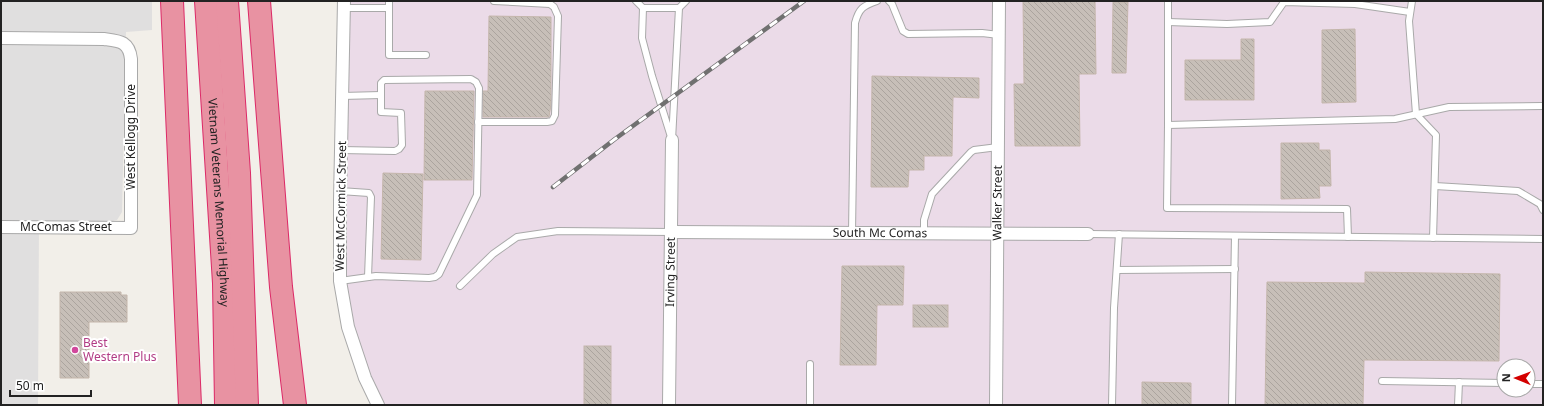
<svg xmlns="http://www.w3.org/2000/svg" width="1544" height="406" font-family="'Noto Sans',sans-serif">
<style>
.residential{fill:#e0dfdf}
.industrial{fill:#ebdbe8;fill-rule:evenodd}
.building{fill:url(#building-back-hatch);stroke:#c4b6ab}
.lines{fill:none;stroke-linecap:round;stroke-linejoin:round}
.lane-casing{stroke:#a9a9a9;stroke-width:8}
.street-casing{stroke:#a9a9a9;stroke-width:14}
.highway-casing{stroke:#dc2a67;stroke-width:24}
.lane{stroke:#fff;stroke-width:6}
.street{stroke:#fff;stroke-width:12}
.highway{stroke:#e892a2;stroke-width:22}
.rail-casing{stroke:#707070;stroke-width:4.5}
.rail{stroke:#fff;stroke-width:3;stroke-dasharray:9;stroke-linecap:butt}
.hotel-dot{fill:#d1479c;stroke:#fff;stroke-width:1.5}
.labels{text-anchor:middle;stroke-width:4;stroke-linejoin:round;paint-order:stroke}
.street-label{font-size:12px;fill:#222;stroke:#fff}
.hotel-label{font-size:12px;fill:#b23c85;stroke:#fff;text-anchor:start}
</style>
<defs>
<pattern id="building-back-hatch" width="6" height="6" patternUnits="userSpaceOnUse"><rect width="6" height="6" fill="#c7bfb8"/><path d="M-1 5l2 2M0 0l6 6M5-1l2 2" fill="none" stroke="#aba49e"/></pattern>
</defs>
<rect width="100%" height="100%" fill="#f2efe9"/>
<polygon class="residential" points="1,1 152,1 152,30 126,32 122,212 117,220 108,222 39,223 38,405 1,405"/>
<path class="industrial" d="M343 1H1543V405H380L340 281ZM1504 366H1528V390H1504Z"/>
<g class="building">
<polygon points="1023,1 1095,1 1096,74 1079,74 1080,146 1015,146 1014,84 1024,84"/>
<polygon points="1113,2 1128,2 1126,73 1112,73"/>
<polygon points="489,16 551,17 551,105 549,117 483,117 483,91 488,91"/>
<polygon points="1355,29 1356,102 1322,103 1322,30"/>
<polygon points="1241,39 1254,39 1254,100 1185,100 1185,60 1241,60"/>
<polygon points="872,76 979,78 979,98 953,97 952,156 924,156 924,170 909,170 908,187 871,187"/>
<polygon points="425,91 474,91 472,180 424,180"/>
<polygon points="1281,143 1319,143 1319,150 1330,150 1331,186 1319,186 1320,198 1281,199"/>
<polygon points="383,173 423,174 421,260 381,259"/>
<polygon points="842,266 904,266 903,305 877,305 876,365 840,365"/>
<polygon points="1365,272 1500,274 1499,361 1364,360 1363,405 1265,405 1267,282 1365,283"/>
<polygon points="60,292 121,292 121,295 127,295 127,322 89,322 89,378 60,378"/>
<rect x="913" y="305" width="35" height="22"/>
<rect x="584" y="346" width="27" height="59"/>
<polygon points="1142,382 1191,383 1191,405 1142,405"/>
</g>
<g class="lines">
<defs>
<g id="lane">
<polyline points="389,1 389,55 426,55"/>
<polyline points="636,1 643,8"/>
<polyline points="889,1 892,4 903,31 908,34 982,33 999,35"/>
<polyline points="1412,1 1409,21 1416,114 1436,135 1433,238"/>
<polyline points="344,8 389,8"/>
<polyline points="679,8 672,140 652,76 642,38 643,8 679,8 686,1"/>
<polyline points="1168,22 1227,24 1270,22 1284,2 1355,4 1410,12"/>
<polyline points="342,96 381,95"/>
<polyline points="478,122 547,122 552,121 555,115 558,16 554,7 550,4 494,1"/>
<polyline points="1168,125 1168,1"/>
<polyline points="1435,186 1518,191 1540,204 1543,210"/>
<polyline points="340,191 369,193 371,197 368,277"/>
<path d="M852 233 855 23C859 8 863 6 877 1"/>
<polyline points="924,233 924,220 932,194 971,152 974,150 998,147"/>
<polyline points="1088,234 1543,239"/>
<polyline points="1348,237 1347,209 1167,208 1168,125 1395,119 1449,107 1543,106"/>
<polyline points="1117,270 1235,269"/>
<polyline points="340,281 376,276 429,278 435,277 439,274 477,195 479,88 476,82 471,79 384,80 381,83 381,112 401,113 402,145 399,149 395,151 341,150"/>
<polyline points="460,286 493,254 517,237 558,231 672,232"/>
<polyline points="1382,381 1504,383"/>
<polyline points="1528,384 1543,384"/>
<polyline points="810,405 810,364"/>
<polyline points="1112,405 1114,308 1119,234"/>
<polyline points="1232,405 1235,236"/>
<polyline points="1458,405 1459,382"/>
</g>
<g id="street">
<polyline points="344,1 340,200 340,281 348,327 365,378 378,405"/>
<path d="M1 38 104 39C119 41 129 41 131 59V228L1 227"/>
<path id="s1" d="M672 232 1088 234"/>
<path id="s2" d="M669 405 672 140"/>
<path id="s3" d="M996 405 999 1"/>
</g>
<g id="highway">
<polyline points="172,1 190,405"/>
<path id="s4" d="M206 1 224 283 226 405"/>
<polyline points="227,1 239,173 247,405"/>
<polyline points="259,1 281,287 295,405"/>
</g>
</defs>
<use href="#lane" class="lane-casing"/>
<use href="#street" class="street-casing"/>
<use href="#highway" class="highway-casing"/>
<use href="#lane" class="lane"/>
<use href="#street" class="street"/>
<use href="#highway" class="highway"/>
<defs>
<polyline id="rail" points="553,187 615,139 804,1"/>
</defs>
<use href="#rail" class="rail-casing"/>
<use href="#rail" class="rail"/>
</g>
<circle class="hotel-dot" cx="75" cy="350" r="4"/>
<g class="labels">
<g class="street-label">
<text transform="translate(131 137) rotate(-90)" y="4">West Kellogg Drive</text>
<text dy="4" stroke="none"><textPath href="#s4" startOffset="202">Vietnam Veterans Memorial Highway</textPath></text>
<text dy="4" stroke="none"><textPath href="#s3" startOffset="202">Walker Street</textPath></text>
<text transform="translate(341 206) rotate(-89)" y="4">West McCormick Street</text>
<text x="66" y="231">McComas Street</text>
<text dy="4" stroke="none"><textPath href="#s1" startOffset="208">South Mc Comas</textPath></text>
<text dy="4" stroke="none"><textPath href="#s2" startOffset="133">Irving Street</textPath></text>
</g>
<g class="hotel-label">
<text x="83" y="347">Best<tspan x="83" dy="14">Western Plus</tspan></text>
</g>
</g>
<rect width="1544" height="406" fill="none" stroke="#222222" stroke-width="4"/>
<g transform="translate(1516 378) rotate(271)"><circle r="19" fill="#ffffff" stroke="#a7a7a7"/>
<path d="M0-3L7 15L0 10L-7 15Z" fill="#d40000"/>
<text y="-6" font-size="11" font-weight="bold" text-anchor="middle" fill="#222222">N</text>
</g>
<path d="M10 390v6h81v-6" fill="none" stroke="#222222" stroke-width="2"/>
<text x="16" y="390" font-size="12" fill="#222222" stroke="#ffffff" stroke-width="3" paint-order="stroke">50 m</text>
</svg>
